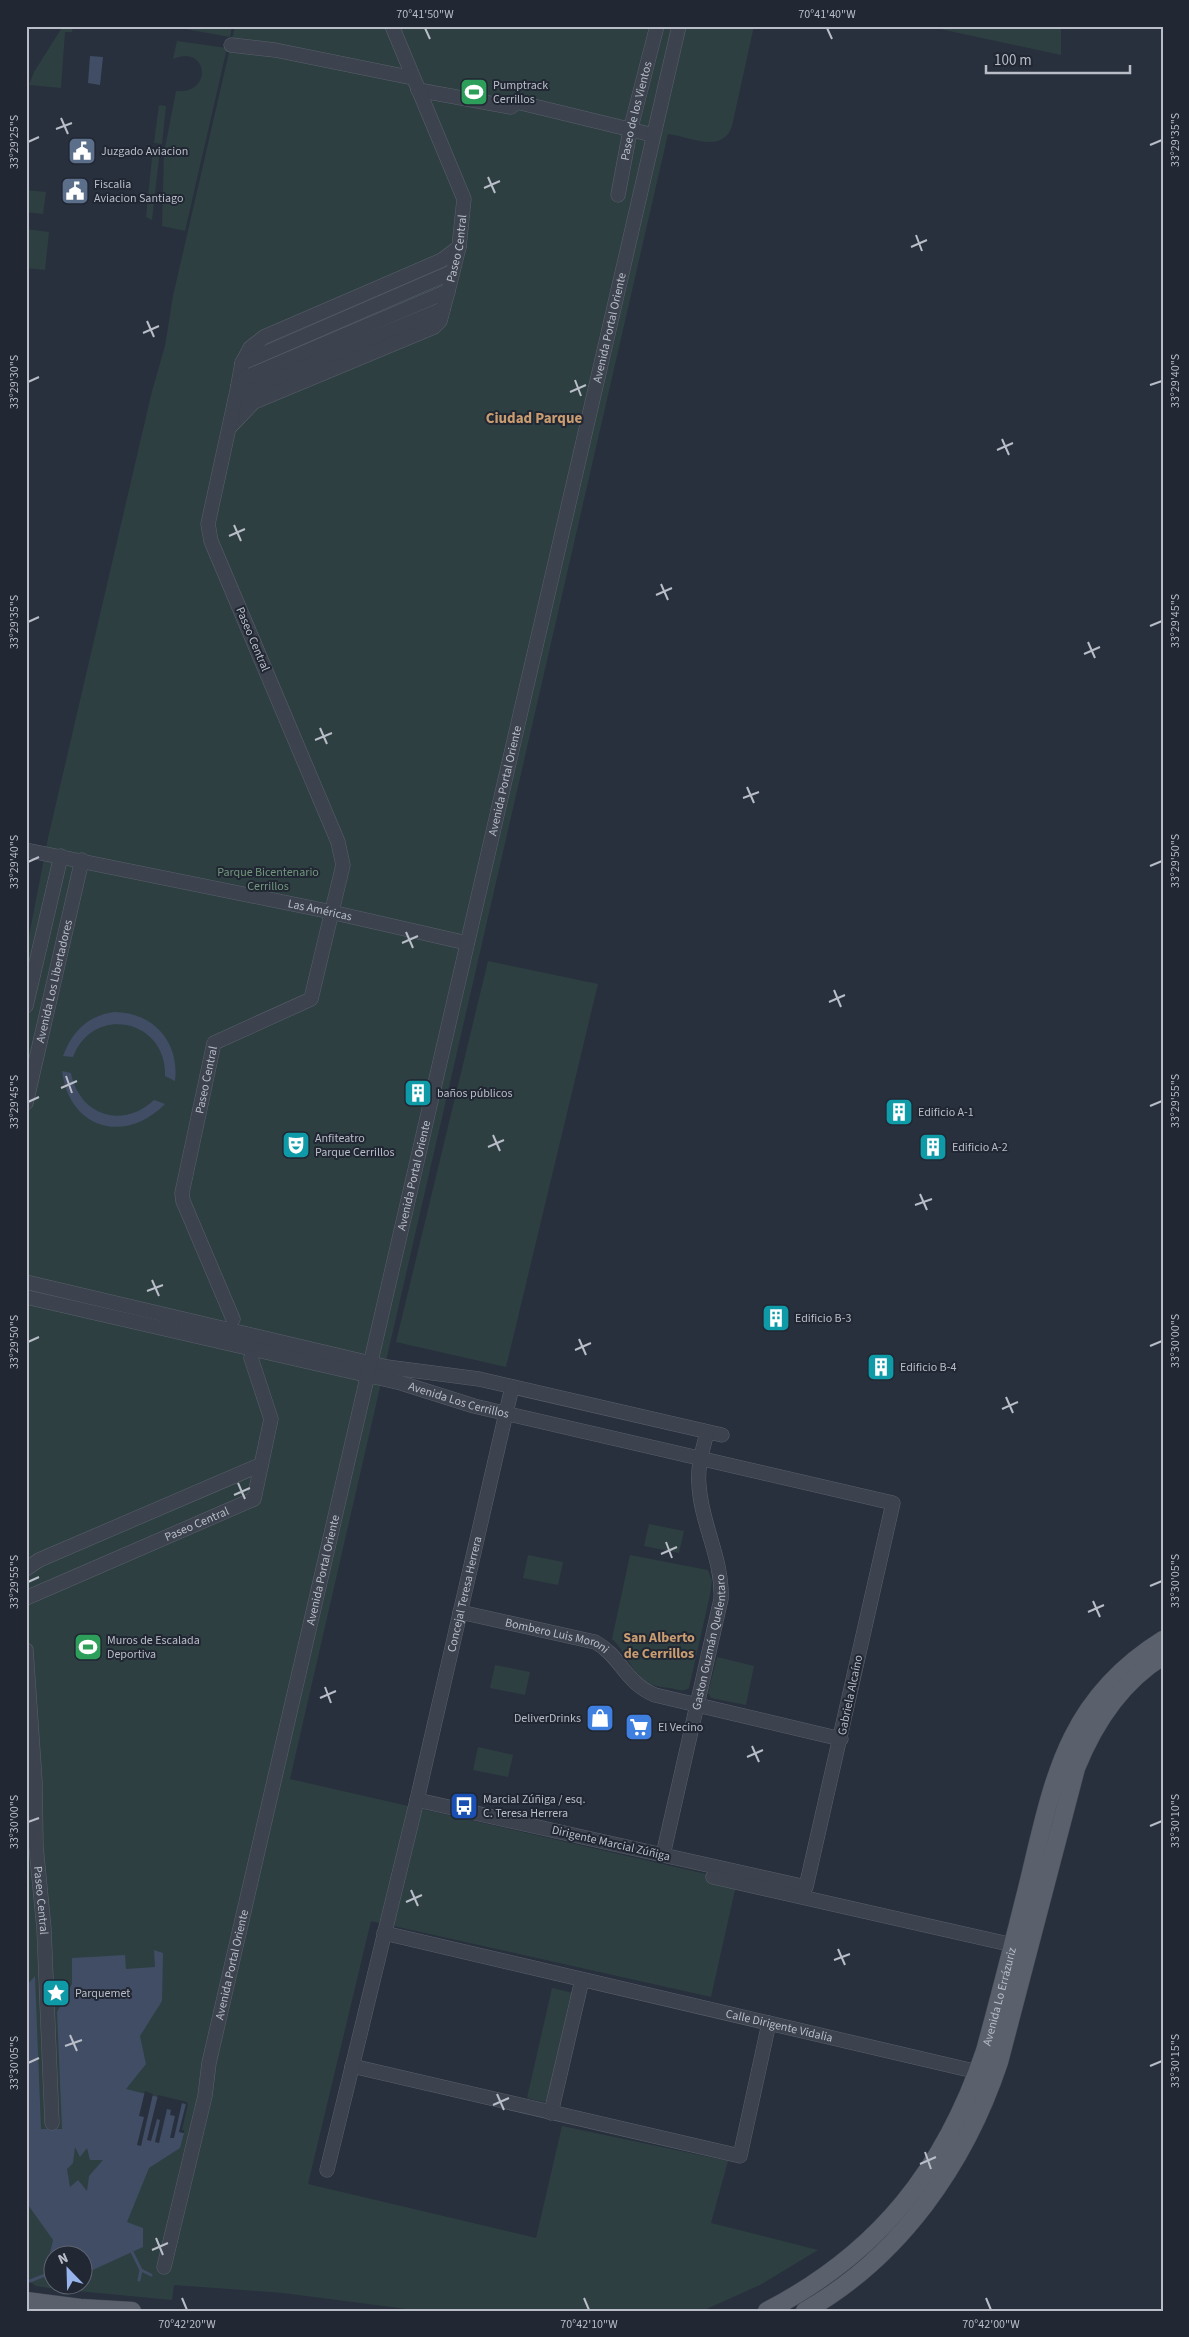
<svg xmlns="http://www.w3.org/2000/svg" width="1189" height="2337" font-family="'Source Sans 3',sans-serif">
<style>
.green{fill:#2d3f41;fill-rule:evenodd}
.water{fill:#404d65;fill-rule:evenodd}
.pier{fill:#28303d}
.lines{fill:none;stroke-linecap:round;stroke-linejoin:round}
.stream{stroke:#404d65;stroke-width:3}
.minor-casing{stroke:#5a606b;stroke-width:15}
.major-casing{stroke:#454b57;stroke-width:19}
.minor{stroke:#3c424e;stroke-width:14}
.major{stroke:#5a616d;stroke-width:18}
.ticks{fill:none;stroke:#b8bdc8;stroke-width:2}
.labels{text-anchor:middle;stroke-width:4;stroke-linejoin:round;paint-order:stroke}
.poi-label{font-size:12px;fill:#b8bdc8;stroke:#212733;text-anchor:start}
.street-label{font-size:12px;fill:#b8bdc8;stroke:#212733}
.park-label{font-size:12px;fill:#72977d;stroke:#212733}
.neighbourhood-label{font-size:14px;font-weight:bold;fill:#ca9d71;stroke:#212733}
.quarter-label{font-size:15px;font-weight:bold;fill:#ca9d71;stroke:#212733}
.neatline{fill:none;stroke:#b8bdc8;stroke-width:2}
.ticks-label{font-size:12px;text-anchor:middle;fill:#b8bdc8}
</style>
<rect width="100%" height="100%" fill="#28303d"/>
<g class="green">
<polygon points="63,26 73,27 72,32 65,32 61,88 29,85 34,72"/>
<polygon points="168,26 232,26 230,37"/>
<path d="M235 26H754L732 126C722 155 689 136 668 134L290 1779 737 1881 711 1997 371 1921 308 2184 536 2238 562 2126 728 2161 711 2223 818 2250 760 2285 702 2311H422L283 2293 174 2285 172 2300 56 2289 36 2286 26 2279V951L48 838 152 391 165 346 173 296ZM52 2254H82V2284H52Z"/>
<polygon points="926,26 1061,26 1061,55"/>
<path d="M177 41 227 48 185 231 162 226 164 153 176 91C214 95 208 43 173 59Z"/>
<polygon points="159,105 166,106 162,144 154,143"/>
<polygon points="153,148 160,149 152,220 146,217"/>
<polygon points="26,190 46,192 43,214 26,212"/>
<polygon points="26,229 49,232 45,270 26,268"/>
<polygon points="488,961 598,984 506,1367 396,1342"/>
<polygon points="649,1524 684,1531 679,1553 644,1546"/>
<polygon points="528,1555 563,1562 558,1585 523,1578"/>
<path d="M630 1555 708 1570 712 1581 710 1595 689 1688C683 1692 678 1690 670 1688 664 1687 656 1687 651 1684 632 1676 627 1652 612 1639Z"/>
<polygon points="717,1657 754,1666 746,1705 711,1698 708,1693"/>
<polygon points="495,1665 530,1672 525,1695 490,1688"/>
<polygon points="478,1747 513,1755 508,1777 473,1770"/>
<polygon points="552,1988 573,1993 547,2103 527,2098"/>
</g>
<g class="water">
<polygon points="90,56 103,57 100,85 88,83"/>
<path d="M114 1012C153 1012 180 1042 175 1081L165 1076C167 1019 93 1004 73 1057L63 1056C72 1031 88 1016 114 1012Z"/>
<path d="M62 1071 71 1073C79 1115 122 1130 154 1100L165 1104C125 1145 69 1129 62 1071Z"/>
<path d="M154 1950 163 1953 162 2001 140 2036 146 2064 126 2089 186 2104 179 2132 184 2133 180 2148 149 2168 127 2222 143 2228V2247L84 2274 83 2273 82 2254H52V2275L44 2279 53 2240 26 2202V1986L35 1976 41 2129H62L57 2012 72 1984V1958L125 1955 126 1969 155 1967ZM75 2147 80 2157 87 2148 90 2160H103L89 2176 87 2191 78 2180 70 2187 67 2169 73 2163Z"/>
</g>
<g class="pier">
<polygon points="145,2091 153,2094 141,2146 137,2145 144,2117 139,2116"/>
<polygon points="158,2095 187,2102 188,2104 182,2130 184,2130 184,2133 179,2132 186,2104 182,2103 174,2138 170,2138 175,2116 170,2115 171,2110 167,2109 159,2143 155,2142 160,2120 157,2119 151,2141 147,2140"/>
</g>
<g class="lines">
<g class="stream">
<polyline points="132,2252 141,2270 151,2275"/>
<polyline points="139,2280 141,2270"/>
<polyline points="30,2281 45,2275"/>
</g>
<defs>
<g id="minor">
<polyline points="231,45 275,50 413,78"/>
<polyline points="418,90 511,107 517,102 653,135"/>
<path id="s1" d="M618 195 630 131 657 26"/>
<polyline points="242,363 250,348 264,337 442,260 459,247"/>
<polyline points="238,385 242,363 452,272"/>
<polyline points="234,406 247,392 255,387 443,309"/>
<polyline points="231,426 254,402 434,327 440,321 448,291"/>
<path id="s2" d="M26 850 322 910 467 943"/>
<polyline points="26,1006 61,856"/>
<path id="s3" d="M26 1103 82 860"/>
<polyline points="26,1282 387,1367 479,1379 722,1435"/>
<path id="s4" d="M26 1297 401 1383 474 1406 893 1503 806 1887 417 1800"/>
<path id="s5" d="M233 1319 183 1201 182 1193 214 1043 311 999 343 865 338 842 211 541 208 524 238 386 244 378 448 291 459 247 464 199 392 26"/>
<polyline points="26,1569 39,1560 260,1465"/>
<path id="s6" d="M26 1598 254 1499 271 1419 251 1358"/>
<path id="s7" d="M460 1612 595 1642C621 1656 625 1683 655 1695L841 1739"/>
<path id="s8" d="M26 1650 35 1781 36 1846 44 1929 52 2123"/>
<path id="s9" d="M663 1855 721 1599C723 1559 701 1524 699 1485 697 1467 703 1449 707 1432"/>
<polyline points="713,1877 1013,1945"/>
<path id="s10" d="M384 1933 978 2072"/>
<polyline points="352,2066 740,2156 769,2023"/>
<polyline points="551,2113 582,1980"/>
<path id="s11" d="M327 2170 417 1800 512 1387"/>
<path id="s12" d="M164 2267 205 2096 209 2063 679 26"/>
</g>
<g id="major">
<polyline points="26,2301 80,2308 132,2311"/>
<path id="s13" d="M767 2311C879 2253 945 2169 985 2051 1000 1996 1014 1941 1028 1885 1053 1782 1065 1701 1163 1640"/>
<path d="M805 2311C900 2257 965 2164 999 2062L1076 1768C1094 1723 1121 1682 1163 1656"/>
</g>
</defs>
<use href="#minor" class="minor-casing"/>
<use href="#major" class="major-casing"/>
<use href="#minor" class="minor"/>
<use href="#major" class="major"/>
</g>
<path class="ticks" d="M425 28 430 39M827 28 832 39M61 118 68 134M56 129 72 123M28 142 39 137M1150 145 1162 140M488 177 495 193M484 188 500 181M916 235 922 251M911 247 927 240M147 321 154 337M143 333 159 326M575 380 581 396M28 382 39 377M1150 385 1162 381M570 392 586 385M1002 439 1009 455M997 450 1013 443M234 525 241 541M229 536 245 529M661 584 668 600M656 595 672 588M28 622 39 617M1150 626 1162 621M1088 642 1095 658M1084 654 1100 647M320 728 327 744M315 740 332 733M747 787 754 803M743 798 759 792M28 862 39 857M1150 866 1162 861M406 932 413 948M402 943 418 936M834 990 841 1007M829 1002 845 995M66 1076 72 1093M61 1088 77 1081M28 1102 39 1097M1150 1106 1162 1101M493 1135 500 1151M488 1147 504 1140M920 1194 927 1210M915 1205 932 1199M152 1280 159 1296M147 1291 163 1285M579 1339 586 1355M28 1342 39 1337M1150 1346 1162 1341M575 1350 591 1343M1006 1397 1013 1413M1002 1409 1018 1402M238 1483 245 1499M234 1495 250 1488M666 1542 672 1558M661 1554 677 1547M28 1582 39 1577M1150 1586 1162 1581M1093 1601 1100 1617M1088 1612 1104 1605M325 1687 331 1703M320 1698 336 1691M752 1746 759 1762M747 1757 763 1750M28 1822 39 1818M1150 1826 1162 1821M411 1890 418 1906M406 1902 422 1895M838 1949 845 1965M834 1960 850 1954M70 2035 77 2051M65 2046 82 2040M28 2063 39 2058M1150 2066 1162 2061M497 2094 504 2110M493 2105 509 2098M925 2152 931 2169M920 2164 936 2157M156 2238 163 2255M152 2250 168 2243M182 2298 187 2310M584 2298 589 2310M986 2298 991 2310"/>
<defs>
<symbol id="stadium-square" viewBox="-11 -11 22 22"><rect x="-9" y="-9" width="18" height="18" rx="4" fill="#2e9e5b" stroke="#212733"/><path d="M0-5a6.5 5 0 1 0 0 10a6.5 5 0 1 0 0-10ZM-3.5-1.8h7v3.6h-7Z" fill="#fff"/></symbol>
<symbol id="civic-square" viewBox="-11 -11 22 22"><rect x="-9" y="-9" width="18" height="18" rx="4" fill="#5c6f8a" stroke="#212733"/><path d="M-.6-6.5H3V-4.5H.6V-3L4-1V1h2V6H-6V1h2V-1L-.6-3ZM-1.2 2.5V6h2.4V2.5Z" fill="#fff"/></symbol>
<symbol id="building-square" viewBox="-11 -11 22 22"><rect x="-9" y="-9" width="18" height="18" rx="4" fill="#0f9aa8" stroke="#212733"/><path d="M-4-6H4V6H1V3H-1V6H-4ZM-2.5-4.3h1.7v1.8h-1.7ZM.8-4.3h1.7v1.8H.8ZM-2.5-1h1.7V.8h-1.7ZM.8-1h1.7V.8H.8Z" fill="#fff"/></symbol>
<symbol id="theatre-square" viewBox="-11 -11 22 22"><rect x="-9" y="-9" width="18" height="18" rx="4" fill="#0f9aa8" stroke="#212733"/><path d="M-5-5.5Q0-4 5-5.5V0Q5 5 0 6Q-5 5-5 0ZM-3.3-2.5H-1v1.5H-3.3ZM1-2.5H3.3v1.5H1ZM-2.8 1Q0 5.5 2.8 1Z" fill="#fff"/></symbol>
<symbol id="shop-square" viewBox="-11 -11 22 22"><rect x="-9" y="-9" width="18" height="18" rx="4" fill="#3f7fe0" stroke="#212733"/><path d="M-5-2.5h2.3a2.7 3.5 0 0 1 5.4 0H5L5.5 6h-11ZM-1.5-2.5h3a1.5 2.3 0 0 0-3 0Z" fill="#fff"/></symbol>
<symbol id="supermarket-square" viewBox="-11 -11 22 22"><rect x="-9" y="-9" width="18" height="18" rx="4" fill="#3f7fe0" stroke="#212733"/><path d="M-6-5.5h2.5l.6 2H6L4.5 2H-2.5L-4.4-4H-6ZM-1.5 3.2a1.3 1.3 0 1 0 .1 0ZM3 3.2a1.3 1.3 0 1 0 .1 0Z" fill="#fff"/></symbol>
<symbol id="bus-square" viewBox="-11 -11 22 22"><rect x="-9" y="-9" width="18" height="18" rx="4" fill="#1a4fb4" stroke="#212733"/><path d="M-5-6H5V4H4V6H2V4H-2V6H-4V4H-5ZM-3.5-4V0h7V-4ZM-3.5 1.2v1.5H-2V1.2ZM2 1.2v1.5H3.5V1.2Z" fill="#fff"/></symbol>
<symbol id="sight-square" viewBox="-11 -11 22 22"><rect x="-9" y="-9" width="18" height="18" rx="4" fill="#0f9aa8" stroke="#212733"/><path d="M0-6L1.8-2.2L6-1.7L2.9 1.2L3.7 5.4L0 3.3L-3.7 5.4L-2.9 1.2L-6-1.7L-1.8-2.2Z" fill="#fff"/></symbol>
</defs>
<g fill-rule="evenodd">
<use href="#stadium-square" x="458" y="76" width="32" height="32"/>
<use href="#civic-square" x="66" y="135" width="32" height="32"/>
<use href="#civic-square" x="59" y="175" width="32" height="32"/>
<use href="#building-square" x="402" y="1077" width="32" height="32"/>
<use href="#building-square" x="883" y="1096" width="32" height="32"/>
<use href="#theatre-square" x="280" y="1129" width="32" height="32"/>
<use href="#building-square" x="917" y="1131" width="32" height="32"/>
<use href="#building-square" x="760" y="1302" width="32" height="32"/>
<use href="#building-square" x="865" y="1351" width="32" height="32"/>
<use href="#stadium-square" x="72" y="1631" width="32" height="32"/>
<use href="#shop-square" x="584" y="1702" width="32" height="32"/>
<use href="#supermarket-square" x="623" y="1711" width="32" height="32"/>
<use href="#bus-square" x="448" y="1790" width="32" height="32"/>
<use href="#sight-square" x="40" y="1977" width="32" height="32"/>
</g>
<g class="labels">
<g class="poi-label">
<text x="493" y="89">Pumptrack<tspan x="493" dy="14">Cerrillos</tspan></text>
<text x="101" y="155">Juzgado Aviacion</text>
<text x="94" y="188">Fiscalia<tspan x="94" dy="14">Aviacion Santiago</tspan></text>
<text x="437" y="1097">baños públicos</text>
<text x="918" y="1116">Edificio A-1</text>
<text x="315" y="1142">Anfiteatro<tspan x="315" dy="14">Parque Cerrillos</tspan></text>
<text x="952" y="1151">Edificio A-2</text>
<text x="795" y="1322">Edificio B-3</text>
<text x="900" y="1371">Edificio B-4</text>
<text x="107" y="1644">Muros de Escalada<tspan x="107" dy="14">Deportiva</tspan></text>
<text x="581" y="1722" text-anchor="end">DeliverDrinks</text>
<text x="658" y="1731">El Vecino</text>
<text x="483" y="1803">Marcial Zúñiga / esq.<tspan x="483" dy="14">C. Teresa Herrera</tspan></text>
<text x="75" y="1997">Parquemet</text>
</g>
<g class="street-label">
<text dy="4" stroke="none"><textPath href="#s1" startOffset="86">Paseo de los Vientos</textPath></text>
<text dy="4" stroke="none"><textPath href="#s5" startOffset="1318">Paseo Central</textPath></text>
<text dy="4" stroke="none"><textPath href="#s12" startOffset="1990">Avenida Portal Oriente</textPath></text>
<text transform="translate(253 639) rotate(67)" y="4">Paseo Central</text>
<text dy="4" stroke="none"><textPath href="#s12" startOffset="1525">Avenida Portal Oriente</textPath></text>
<text dy="4" stroke="none"><textPath href="#s2" startOffset="300">Las Américas</textPath></text>
<text dy="4" stroke="none"><textPath href="#s3" startOffset="125">Avenida Los Libertadores</textPath></text>
<text dy="4" stroke="none"><textPath href="#s5" startOffset="252">Paseo Central</textPath></text>
<text dy="4" stroke="none"><textPath href="#s12" startOffset="1120">Avenida Portal Oriente</textPath></text>
<text dy="4" stroke="none"><textPath href="#s4" startOffset="445">Avenida Los Cerrillos</textPath></text>
<text dy="4" stroke="none"><textPath href="#s6" startOffset="186">Paseo Central</textPath></text>
<text dy="4" stroke="none"><textPath href="#s12" startOffset="715">Avenida Portal Oriente</textPath></text>
<text dy="4" stroke="none"><textPath href="#s11" startOffset="592">Concejal Teresa Herrera</textPath></text>
<text dy="4" stroke="none"><textPath href="#s7" startOffset="100">Bombero Luis Moroni</textPath></text>
<text dy="4" stroke="none"><textPath href="#s9" startOffset="218">Gaston Guzmán Quelentaro</textPath></text>
<text transform="translate(850 1695) rotate(-78)" y="4">Gabriela Alcaíno</text>
<text transform="translate(611 1843) rotate(13)" y="4">Dirigente Marcial Zúñiga</text>
<text dy="4" stroke="none"><textPath href="#s8" startOffset="251">Paseo Central</textPath></text>
<text dy="4" stroke="none"><textPath href="#s12" startOffset="310">Avenida Portal Oriente</textPath></text>
<text dy="4" stroke="none"><textPath href="#s13" startOffset="405">Avenida Lo Errázuriz</textPath></text>
<text dy="4" stroke="none"><textPath href="#s10" startOffset="406">Calle Dirigente Vidalia</textPath></text>
</g>
<g class="park-label">
<text x="268" y="876">Parque Bicentenario<tspan x="268" dy="14">Cerrillos</tspan></text>
</g>
<g class="neighbourhood-label">
<text x="659" y="1642">San Alberto<tspan x="659" dy="16">de Cerrillos</tspan></text>
</g>
<g class="quarter-label">
<text x="534" y="423">Ciudad Parque</text>
</g>
</g>
<rect width="1189" height="2337" fill="none" stroke="#212733" stroke-width="55"/>
<g transform="translate(68 2270) rotate(337)"><circle r="24" fill="#212733" stroke="#5d636f"/>
<path d="M0-4L9 19L0 12L-9 19Z" fill="#98b4ed"/>
<text y="-8" font-size="14" font-weight="bold" text-anchor="middle" fill="#b8bdc8">N</text>
</g>
<path d="M986 65v8h144v-8" fill="none" stroke="#b8bdc8" stroke-width="2.5"/>
<text x="994" y="65" font-size="15" fill="#b8bdc8" stroke="#212733" stroke-width="4" paint-order="stroke">100 m</text>
<rect x="28" y="28" width="1134" height="2282" class="neatline"/>
<g class="ticks-label">
<text x="425" y="18">70°41'50"W</text>
<text x="827" y="18">70°41'40"W</text>
<text transform="translate(1175 140) rotate(-90)" y="4">33°29'35"S</text>
<text transform="translate(14 142) rotate(-90)" y="4">33°29'25"S</text>
<text transform="translate(1175 381) rotate(-90)" y="4">33°29'40"S</text>
<text transform="translate(14 382) rotate(-90)" y="4">33°29'30"S</text>
<text transform="translate(1175 621) rotate(-90)" y="4">33°29'45"S</text>
<text transform="translate(14 622) rotate(-90)" y="4">33°29'35"S</text>
<text transform="translate(1175 861) rotate(-90)" y="4">33°29'50"S</text>
<text transform="translate(14 862) rotate(-90)" y="4">33°29'40"S</text>
<text transform="translate(1175 1101) rotate(-90)" y="4">33°29'55"S</text>
<text transform="translate(14 1102) rotate(-90)" y="4">33°29'45"S</text>
<text transform="translate(1175 1341) rotate(-90)" y="4">33°30'00"S</text>
<text transform="translate(14 1342) rotate(-90)" y="4">33°29'50"S</text>
<text transform="translate(1175 1581) rotate(-90)" y="4">33°30'05"S</text>
<text transform="translate(14 1582) rotate(-90)" y="4">33°29'55"S</text>
<text transform="translate(1175 1821) rotate(-90)" y="4">33°30'10"S</text>
<text transform="translate(14 1822) rotate(-90)" y="4">33°30'00"S</text>
<text transform="translate(1175 2061) rotate(-90)" y="4">33°30'15"S</text>
<text transform="translate(14 2063) rotate(-90)" y="4">33°30'05"S</text>
<text x="187" y="2328">70°42'20"W</text>
<text x="589" y="2328">70°42'10"W</text>
<text x="991" y="2328">70°42'00"W</text>
</g>
</svg>
